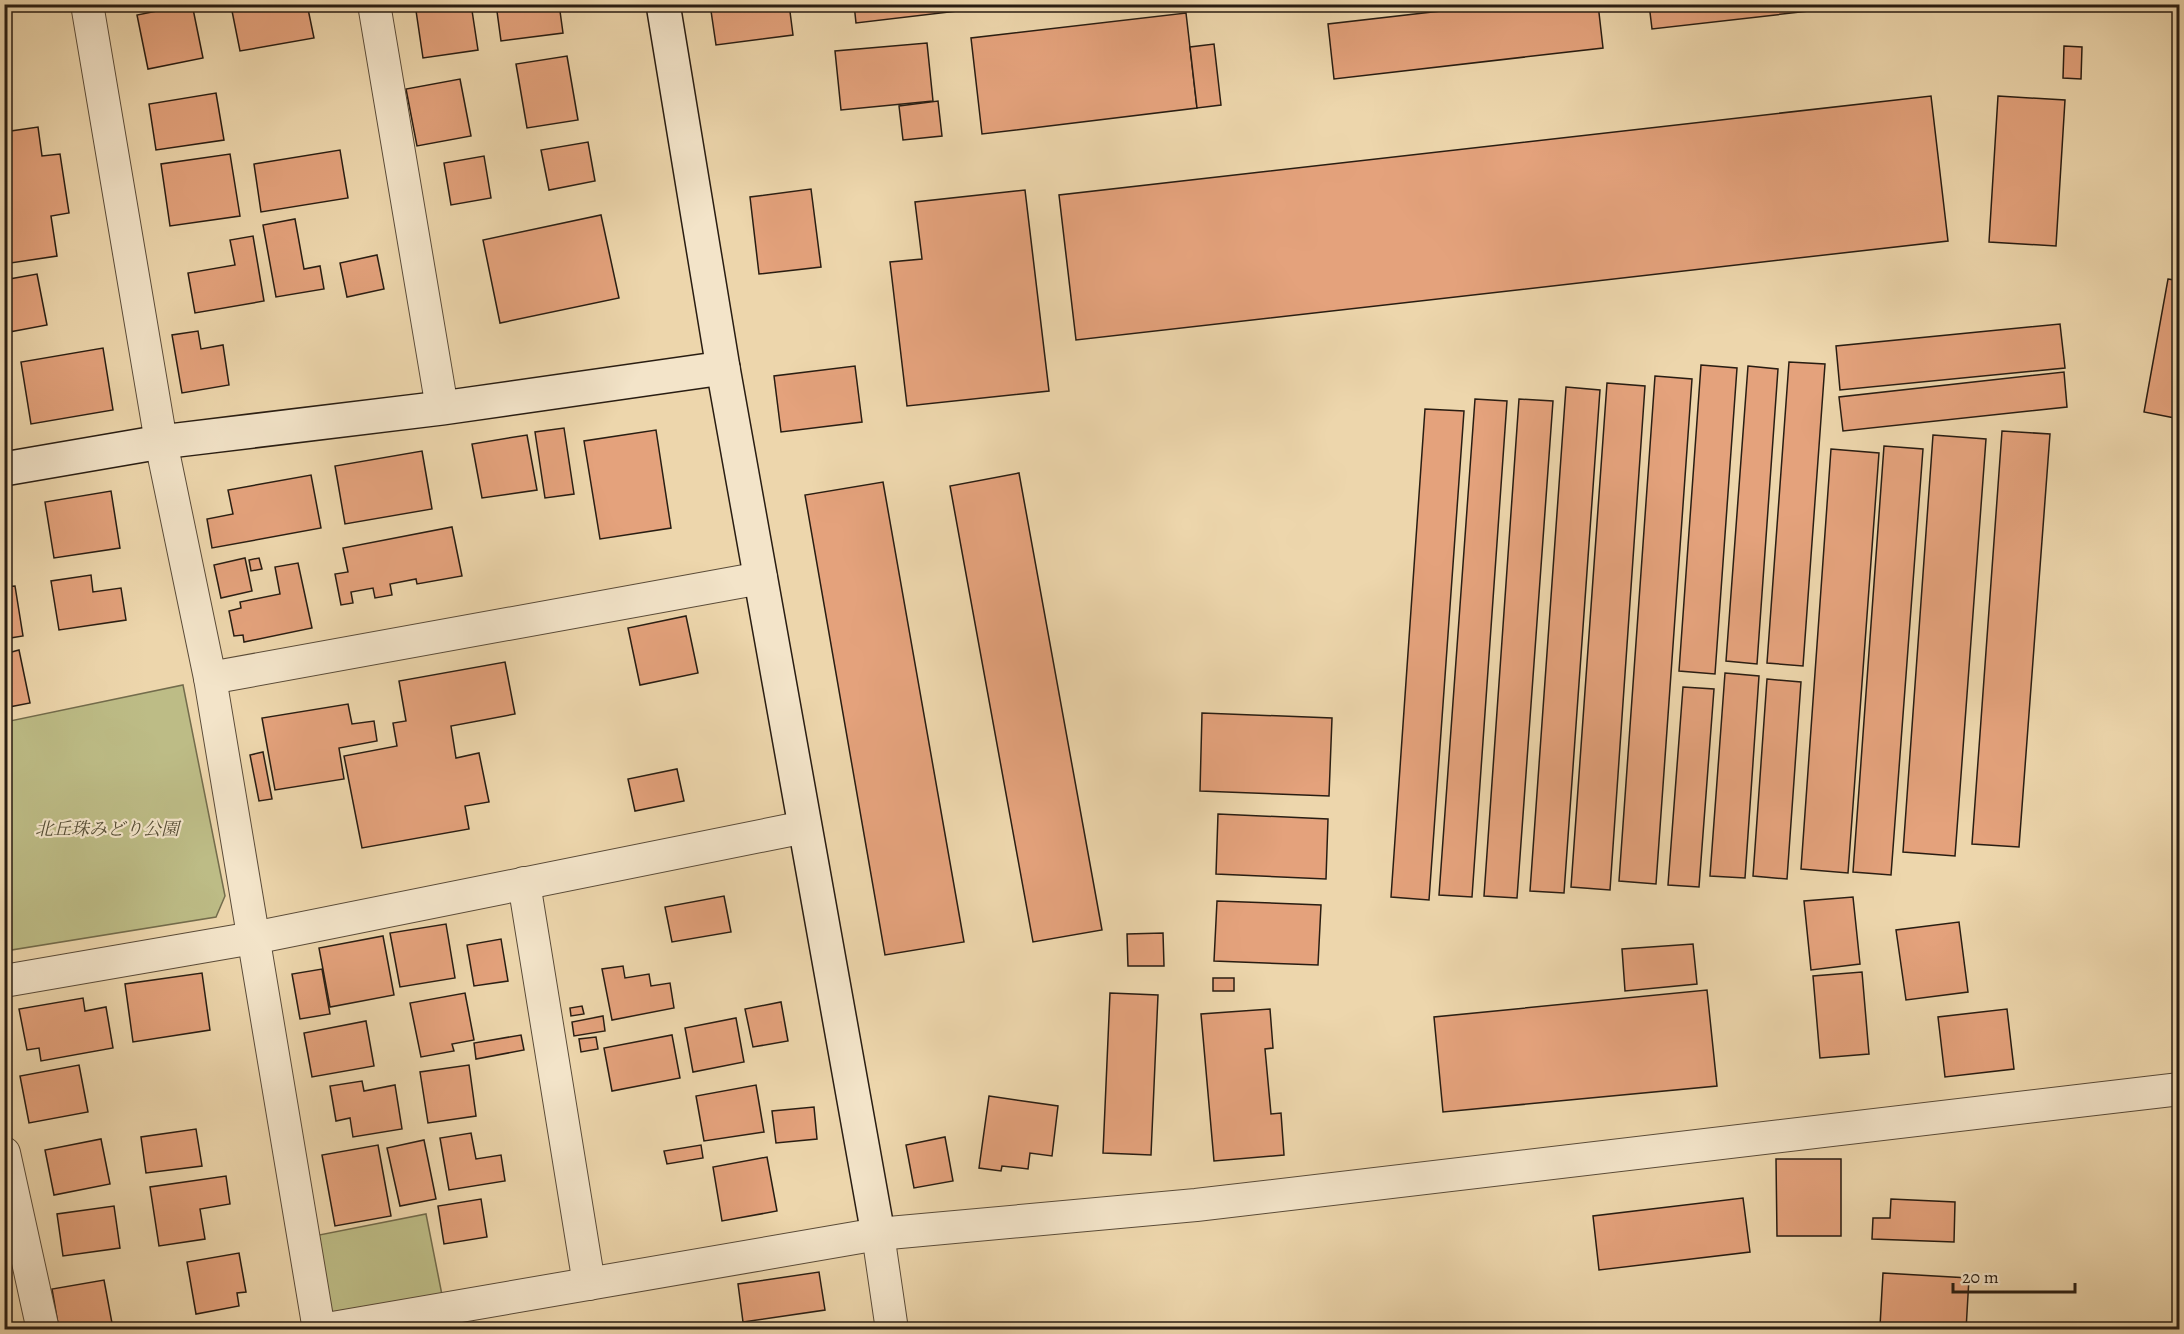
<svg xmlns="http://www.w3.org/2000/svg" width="2184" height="1334" font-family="Alegreya,'Noto Serif JP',serif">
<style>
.green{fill:#bdbc86;stroke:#736c4c;stroke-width:1.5}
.building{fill:#e4a27c;stroke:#291d12;stroke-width:1.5}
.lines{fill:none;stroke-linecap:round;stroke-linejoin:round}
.street-casing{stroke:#5a4b38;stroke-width:34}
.secondary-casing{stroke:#291d12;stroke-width:36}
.street{stroke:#f3e4c9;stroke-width:32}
.secondary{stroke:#f3e4c9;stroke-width:33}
.labels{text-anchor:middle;stroke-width:4.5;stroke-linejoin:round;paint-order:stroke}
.park-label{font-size:18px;font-style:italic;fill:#554d35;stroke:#f3e4c9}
</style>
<rect width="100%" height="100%" fill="#edd6ac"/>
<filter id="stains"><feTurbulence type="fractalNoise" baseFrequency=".00333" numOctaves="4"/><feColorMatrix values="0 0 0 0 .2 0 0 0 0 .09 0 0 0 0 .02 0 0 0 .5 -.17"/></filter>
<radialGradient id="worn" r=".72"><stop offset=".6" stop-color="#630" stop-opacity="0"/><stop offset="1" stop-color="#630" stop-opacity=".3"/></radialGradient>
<g class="green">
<polygon points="183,685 225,896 216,917 5,951 5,722"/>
<polygon points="426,1214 443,1300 326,1321 319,1235"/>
</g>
<g class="building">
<polygon points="192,4 203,58 148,69 137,15"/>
<polygon points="237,4 307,4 314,38 240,51 231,6"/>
<polygon points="415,4 471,4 478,50 423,58"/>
<polygon points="496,4 559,4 563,33 501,41"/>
<polygon points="710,4 789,4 793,35 716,45"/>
<polygon points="854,4 1017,4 856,23"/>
<polygon points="1502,4 1598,4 1603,48 1334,79 1328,24"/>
<polygon points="1649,4 1871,4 1652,29"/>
<polygon points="4,8 9,30 4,31"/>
<polygon points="1186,13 1197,108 982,134 971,38"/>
<polygon points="927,43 933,101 841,110 835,51"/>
<polygon points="1214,44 1221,105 1197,108 1190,47"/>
<polygon points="2064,46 2082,47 2081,79 2063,78"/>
<polygon points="567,56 578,120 527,128 516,64"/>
<polygon points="460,79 471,136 417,146 406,89"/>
<polygon points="216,93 224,140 156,150 149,104"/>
<polygon points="1931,96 1948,241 1076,340 1059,195"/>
<polygon points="1998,96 2065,100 2056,246 1989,242"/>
<polygon points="938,101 942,136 903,140 899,106"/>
<polygon points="38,127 42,156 60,154 69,213 51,216 57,256 4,264 4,132"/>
<polygon points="588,142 595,181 549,190 541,150"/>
<polygon points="340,150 348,198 261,212 254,164"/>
<polygon points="230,154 240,216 170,226 161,164"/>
<polygon points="484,156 491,198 451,205 444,163"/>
<polygon points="811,189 821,267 759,274 750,197"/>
<polygon points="1025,190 1049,391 907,406 890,262 922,259 915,202"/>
<polygon points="601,215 619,298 500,323 483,240"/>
<polygon points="295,219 304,269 320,266 324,289 276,297 263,225"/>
<polygon points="253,236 264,301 195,313 188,273 235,265 230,240"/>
<polygon points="377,255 384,289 347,297 340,263"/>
<polygon points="37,274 47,325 4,333 4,280"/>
<polygon points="2168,279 2180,281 2180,419 2144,412"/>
<polygon points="2060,324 2065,368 1840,390 1836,346"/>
<polygon points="198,331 201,349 223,345 229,385 182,393 172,335"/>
<polygon points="103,348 113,410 31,424 21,362"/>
<polygon points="1789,362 1825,364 1803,666 1767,663"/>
<polygon points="1701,365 1737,368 1715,674 1679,671"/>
<polygon points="855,366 862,422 781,432 774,376"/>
<polygon points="1748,366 1778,369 1757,664 1726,661"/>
<polygon points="2064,372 2067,407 1843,431 1839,397"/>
<polygon points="1655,376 1692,379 1656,884 1619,881"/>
<polygon points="1607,383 1645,386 1610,890 1571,887"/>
<polygon points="1566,387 1600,390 1564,893 1530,891"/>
<polygon points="1475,399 1507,401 1472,897 1439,895"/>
<polygon points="1519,399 1553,401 1517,898 1484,896"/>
<polygon points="1425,409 1464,411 1429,900 1391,897"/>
<polygon points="564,428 574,494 545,498 535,432"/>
<polygon points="656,430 671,528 600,539 584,441"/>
<polygon points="2002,431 2050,434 2019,847 1972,844"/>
<polygon points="527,435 537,490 482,498 472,444"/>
<polygon points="1933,435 1986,439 1955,856 1903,852"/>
<polygon points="1884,446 1923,449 1891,875 1853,872"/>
<polygon points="1831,449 1879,453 1848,873 1801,869"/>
<polygon points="422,451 432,509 345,524 335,466"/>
<polygon points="1019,473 1102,930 1033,942 950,486"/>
<polygon points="311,475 321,528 212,548 207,519 233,514 228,490"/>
<polygon points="883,482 964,942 885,955 805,495"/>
<polygon points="111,491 120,548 54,558 45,502"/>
<polygon points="452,527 462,576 417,584 416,579 390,584 392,595 375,598 373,588 351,592 353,603 341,605 335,574 348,572 343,548"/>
<polygon points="245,558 252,591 221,598 214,565"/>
<polygon points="259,558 262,569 251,571 249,560"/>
<polygon points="298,563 312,628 244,642 243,635 234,636 229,611 241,608 240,602 280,594 275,567"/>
<polygon points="91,575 93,592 121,588 126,620 59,630 51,581"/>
<polygon points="15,586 23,636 4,639 4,587"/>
<polygon points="686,616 698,673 640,685 628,628"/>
<polygon points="19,650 30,703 4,708 4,654"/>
<polygon points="505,662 515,714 451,726 456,758 479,753 489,802 465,806 469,829 362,848 344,756 397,746 393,723 406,721 399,681"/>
<polygon points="1725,673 1759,676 1745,878 1710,876"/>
<polygon points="1767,679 1801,682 1787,879 1753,876"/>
<polygon points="1683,687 1714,689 1699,887 1668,885"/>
<polygon points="348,704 352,724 374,721 377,741 339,748 344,779 275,790 262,718"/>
<polygon points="1202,713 1332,718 1329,796 1200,791"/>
<polygon points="263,752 272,799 259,801 250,755"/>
<polygon points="677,769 684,801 635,811 628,779"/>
<polygon points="1218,814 1328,819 1326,879 1216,874"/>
<polygon points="724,896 731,932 672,942 665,907"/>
<polygon points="1853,897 1860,964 1811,970 1804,901"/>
<polygon points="1217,901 1321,905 1318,965 1214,961"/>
<polygon points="1959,922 1968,992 1906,1000 1896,930"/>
<polygon points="446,924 455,978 400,987 390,933"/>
<polygon points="1163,933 1164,966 1128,966 1127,934"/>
<polygon points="383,936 394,995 330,1007 319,948"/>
<polygon points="501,939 508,981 474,986 467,945"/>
<polygon points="1693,944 1697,984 1625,991 1622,949"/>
<polygon points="623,966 625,978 649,974 651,986 670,983 674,1008 612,1020 602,969"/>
<polygon points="322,969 330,1014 300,1019 292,974"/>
<polygon points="1862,972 1869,1054 1820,1058 1813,976"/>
<polygon points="202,973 210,1030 133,1042 125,984"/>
<rect x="1213" y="978" width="21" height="13"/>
<polygon points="1707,990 1717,1086 1443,1112 1434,1017"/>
<polygon points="465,993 474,1040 452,1044 454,1051 421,1057 410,1003"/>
<polygon points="1110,993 1158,995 1151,1155 1103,1153"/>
<polygon points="83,998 85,1011 106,1007 113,1048 41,1061 39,1048 27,1050 19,1009"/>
<polygon points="781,1002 788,1041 753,1047 745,1009"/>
<polygon points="582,1006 584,1014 571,1016 570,1008"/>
<polygon points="1270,1009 1273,1048 1265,1049 1271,1114 1281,1113 1284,1155 1214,1161 1201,1014"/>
<polygon points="2007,1009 2014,1069 1945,1077 1938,1017"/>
<polygon points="603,1016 605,1031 574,1036 572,1022"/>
<polygon points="736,1018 744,1062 693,1072 685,1028"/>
<polygon points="366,1021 374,1066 312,1077 304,1033"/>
<polygon points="521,1035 524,1050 476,1059 474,1043"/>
<polygon points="672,1035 680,1078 612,1091 604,1048"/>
<polygon points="596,1037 598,1049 581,1052 579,1039"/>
<polygon points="79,1065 88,1112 29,1123 20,1076"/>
<polygon points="469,1065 476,1116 428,1123 420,1072"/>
<polygon points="362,1081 364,1091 395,1085 402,1129 353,1137 350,1118 336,1121 330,1086"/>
<polygon points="756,1085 764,1132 704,1141 696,1096"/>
<polygon points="989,1096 1058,1106 1052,1156 1030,1153 1028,1169 1002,1166 1001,1171 979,1168"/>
<polygon points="814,1107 817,1139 776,1143 772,1111"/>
<polygon points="196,1129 202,1166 146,1173 141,1137"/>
<polygon points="471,1133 476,1159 501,1155 505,1181 449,1190 440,1138"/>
<polygon points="945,1137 953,1181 914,1188 906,1145"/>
<polygon points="101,1139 110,1184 54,1195 45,1150"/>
<polygon points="424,1140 436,1199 400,1206 387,1148"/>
<polygon points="378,1145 391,1216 335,1226 322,1155"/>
<polygon points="701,1145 703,1158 667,1164 664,1151"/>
<polygon points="767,1157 777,1211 722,1221 713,1167"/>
<polygon points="1776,1159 1841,1159 1841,1236 1777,1236"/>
<polygon points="226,1176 230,1204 200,1209 205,1239 159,1246 150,1187"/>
<polygon points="1743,1198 1750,1252 1599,1270 1593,1216"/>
<polygon points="481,1199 487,1237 444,1244 438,1206"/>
<polygon points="1891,1199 1955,1202 1954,1242 1872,1239 1873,1218 1890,1218"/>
<polygon points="114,1206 120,1248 63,1256 57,1214"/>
<polygon points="239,1253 246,1292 237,1293 239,1306 196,1314 187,1262"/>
<polygon points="819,1272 825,1310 743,1322 738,1284"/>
<polygon points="1883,1273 1969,1278 1966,1330 1880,1326"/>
<polygon points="104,1280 112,1323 59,1330 52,1289"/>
</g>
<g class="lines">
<defs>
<g id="street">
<polyline points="87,4 161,442 210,678 319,1330"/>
<polyline points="374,4 442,408"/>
<polyline points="210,678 761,578"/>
<polyline points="524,883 589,1284"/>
<polyline points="4,981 253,938 805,827"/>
<polyline points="4,1153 43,1330"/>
<polyline points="878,1234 892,1330"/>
<polyline points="321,1330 878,1234 1196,1205 2180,1089"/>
</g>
<g id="secondary">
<polyline points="663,4 723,368 878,1234"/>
<polyline points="4,469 161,442 442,408 723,368"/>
</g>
</defs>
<use href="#street" class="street-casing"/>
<use href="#secondary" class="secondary-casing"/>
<use href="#street" class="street"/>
<use href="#secondary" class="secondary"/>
</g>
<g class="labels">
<g class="park-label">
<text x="107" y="835">北丘珠みどり公園</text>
</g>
</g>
<rect width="2184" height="1334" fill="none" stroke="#edd6ac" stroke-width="24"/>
<rect x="6" y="6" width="2172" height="1322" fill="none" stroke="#291d12" stroke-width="3"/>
<rect x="12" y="12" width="2160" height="1310" fill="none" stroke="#291d12" stroke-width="1.5"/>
<path d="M1953 1283v9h122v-9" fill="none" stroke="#291d12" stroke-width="3"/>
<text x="1962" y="1283" font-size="18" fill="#291d12" stroke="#f3e4c9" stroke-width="4.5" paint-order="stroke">20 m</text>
<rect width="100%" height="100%" filter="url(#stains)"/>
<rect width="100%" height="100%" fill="url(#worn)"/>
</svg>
